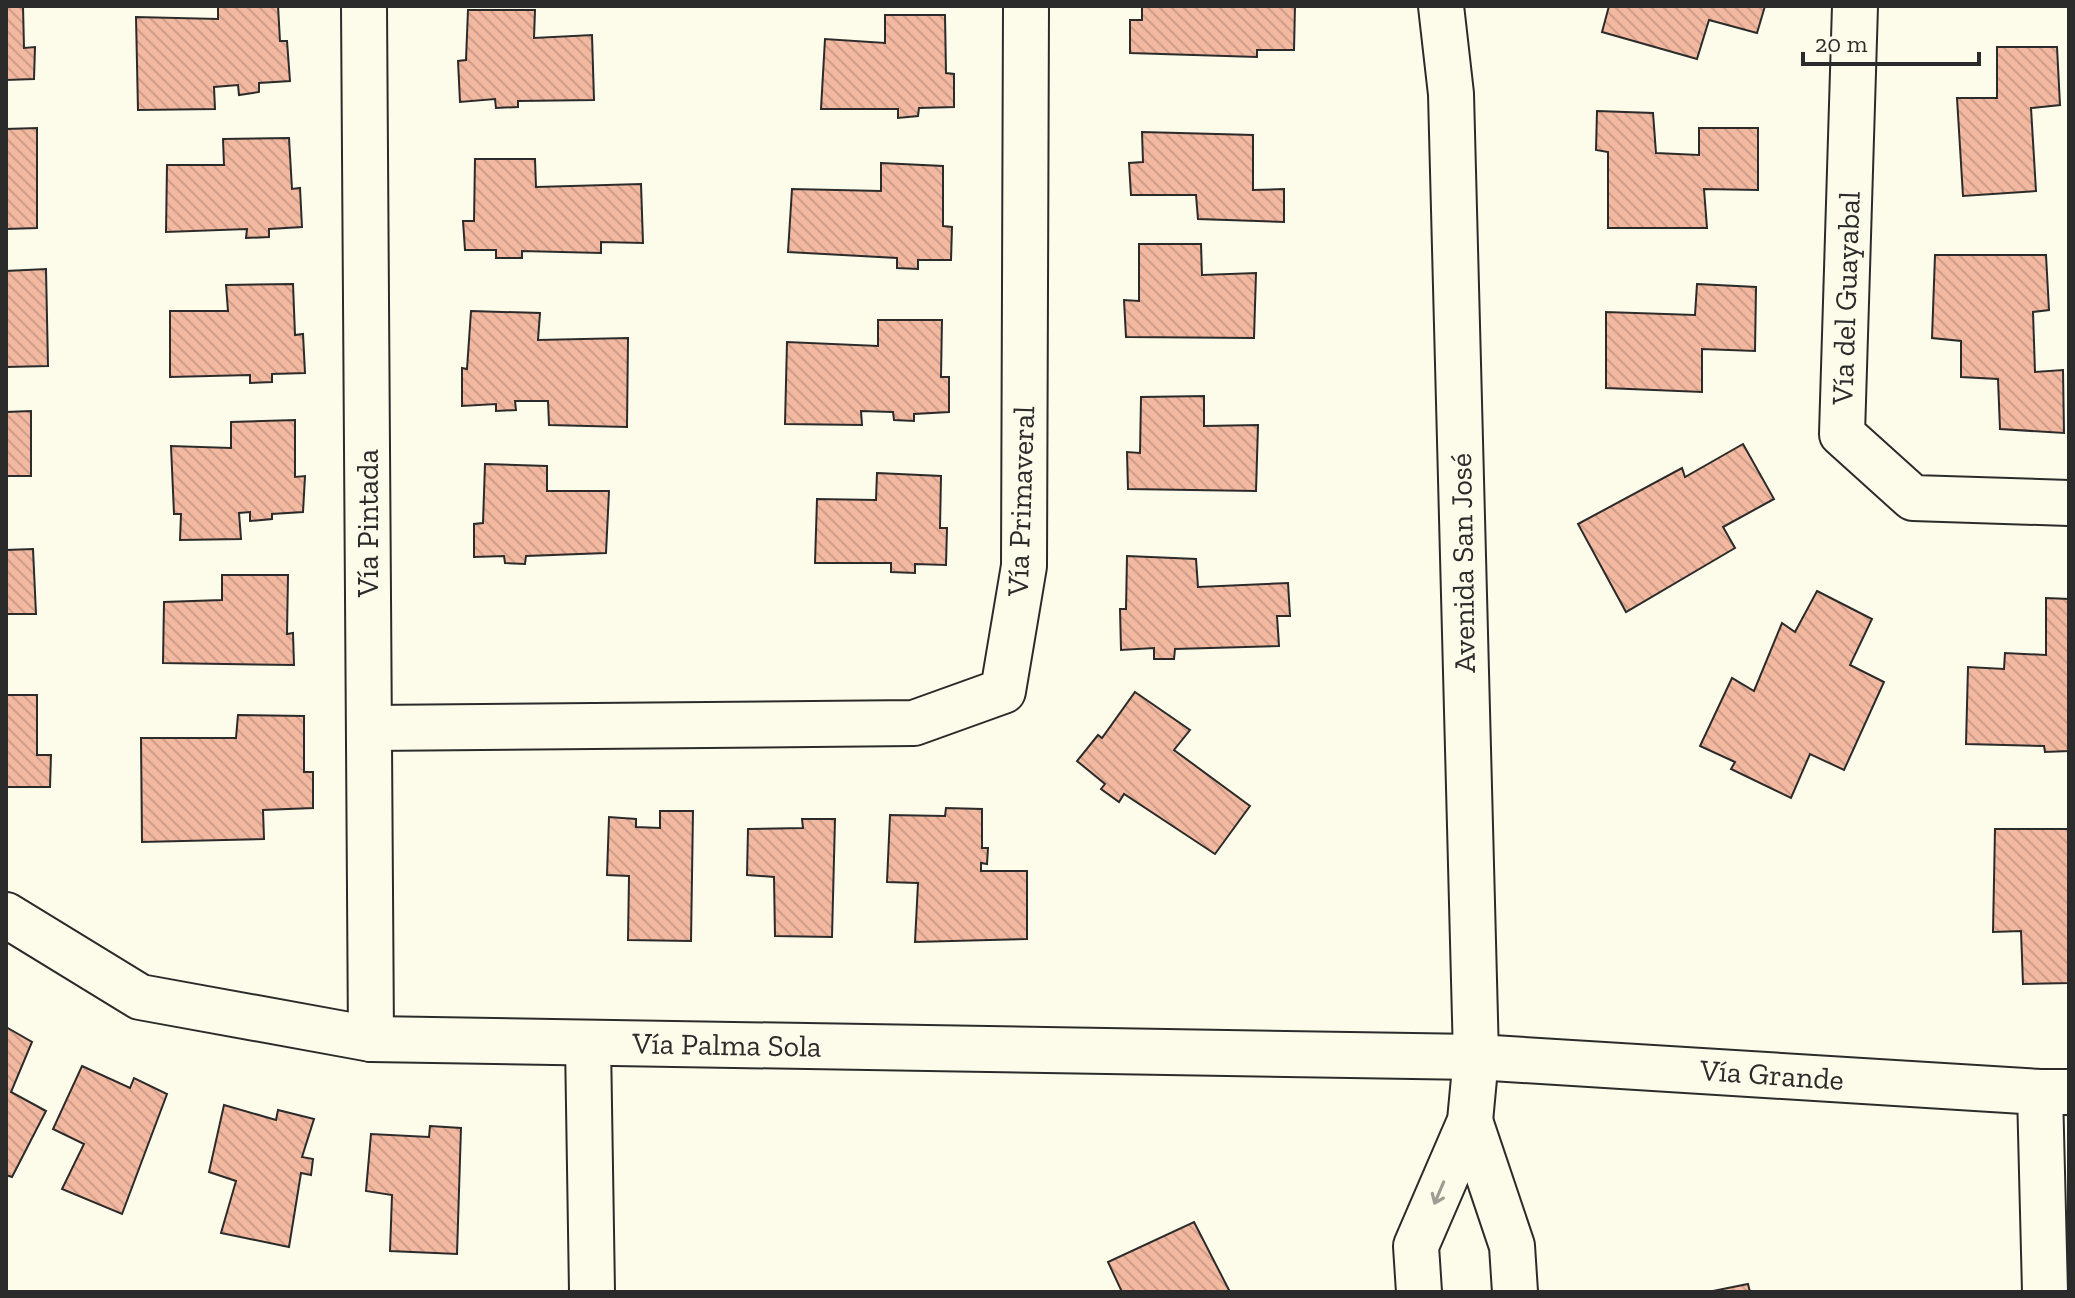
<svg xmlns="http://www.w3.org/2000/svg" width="2075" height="1298" font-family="'Zilla Slab',serif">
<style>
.building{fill:url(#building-back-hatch);stroke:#2b2b2b;stroke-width:2}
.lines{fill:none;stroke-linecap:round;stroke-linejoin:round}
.street-casing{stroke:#2b2b2b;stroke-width:48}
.secondary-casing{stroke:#2b2b2b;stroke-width:48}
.street{stroke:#fdfbea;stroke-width:44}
.secondary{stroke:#fdfbea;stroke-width:44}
.oneway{stroke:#9e9d94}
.labels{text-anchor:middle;stroke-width:6;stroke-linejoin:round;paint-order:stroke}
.street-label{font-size:30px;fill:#2b2b2b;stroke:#fdfbea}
</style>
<defs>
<pattern id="building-back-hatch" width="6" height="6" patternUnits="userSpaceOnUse" patternTransform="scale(2)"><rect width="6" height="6" fill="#f2b8a0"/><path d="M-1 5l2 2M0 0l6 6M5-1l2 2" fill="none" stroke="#d09e8a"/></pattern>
</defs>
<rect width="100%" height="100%" fill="#fdfbea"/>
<g class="building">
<polygon points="6,6 23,6 24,48 35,47 34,79 6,80"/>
<polygon points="218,6 278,6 280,41 287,41 290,81 259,83 259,92 239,95 238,85 214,87 215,109 138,110 136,17 218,19"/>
<polygon points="1142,6 1295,6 1294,50 1257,50 1257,57 1130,53 1130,20 1142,20"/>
<polygon points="1609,6 1765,6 1757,33 1709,20 1697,59 1602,32"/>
<polygon points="468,10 535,10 534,38 592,35 594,100 518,101 518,107 496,108 495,99 460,102 458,61 466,60"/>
<polygon points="885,15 945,15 946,73 954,74 954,107 919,108 918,116 898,118 898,109 821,109 825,39 885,43"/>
<polygon points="1997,47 2057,47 2060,105 2031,108 2036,191 1963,196 1957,98 1997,98"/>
<polygon points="1597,111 1653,113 1656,153 1699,155 1699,128 1758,128 1758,190 1704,189 1707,228 1608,228 1608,152 1596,150"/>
<polygon points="37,128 37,228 6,229 6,129"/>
<polygon points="1142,132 1253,135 1253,190 1284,189 1284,222 1198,219 1196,195 1131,195 1129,163 1143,162"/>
<polygon points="289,138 292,189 300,188 302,227 269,229 269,237 246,238 247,229 166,232 167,165 224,165 223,139"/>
<polygon points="475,159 535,159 536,187 641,184 643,243 601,242 601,253 522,251 522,258 496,258 496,250 465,250 463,221 474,221"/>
<polygon points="881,163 943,166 943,226 952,227 951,260 918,260 918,269 897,268 897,258 788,252 792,189 881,191"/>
<polygon points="1139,244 1201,244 1202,275 1256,273 1254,338 1126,337 1124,300 1139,301"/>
<polygon points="1935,255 2046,255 2049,310 2033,312 2035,372 2063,370 2064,433 2000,429 1998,379 1961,377 1961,341 1932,338"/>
<polygon points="46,269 48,366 6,367 6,271"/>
<polygon points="293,284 295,335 303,334 305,373 272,374 272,382 250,383 250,375 170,377 170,311 228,311 226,285"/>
<polygon points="1697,284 1756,287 1755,351 1702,349 1702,392 1606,388 1606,312 1695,315"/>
<polygon points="471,311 540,313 538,340 628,338 627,427 549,425 548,401 515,401 516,410 496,411 496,404 462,406 462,368 467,369"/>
<polygon points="878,320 942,320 941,377 949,377 949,412 914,414 914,421 894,420 893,412 861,411 862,425 785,424 787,342 878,346"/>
<polygon points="1204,396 1204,426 1258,425 1256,491 1128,489 1127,452 1140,453 1141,397"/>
<polygon points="31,411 31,476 6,476 6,412"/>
<polygon points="295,420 295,477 305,476 303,512 272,514 272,519 250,521 250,512 239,513 241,539 180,540 181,514 174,514 171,446 231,448 231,422"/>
<polygon points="1743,444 1774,499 1723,527 1735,548 1626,612 1578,524 1682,468 1685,477"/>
<polygon points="485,464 547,466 547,491 609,491 606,553 526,556 525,564 505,563 504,556 474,557 474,524 483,523"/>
<polygon points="877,473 941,476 940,528 947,528 946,565 915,564 915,573 891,572 891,563 815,563 817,499 876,500"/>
<polygon points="33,549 36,614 6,614 6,550"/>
<polygon points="1127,556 1196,559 1198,587 1288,583 1290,616 1277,616 1279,646 1175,649 1174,659 1154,659 1154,648 1121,650 1120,609 1126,609"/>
<polygon points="222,575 288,575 287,634 293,633 294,665 163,663 164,602 222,600"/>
<polygon points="1817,591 1872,619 1850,665 1884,682 1844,770 1810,754 1791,798 1731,769 1735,762 1700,746 1732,678 1754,691 1782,623 1795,632"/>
<polygon points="2046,598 2069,599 2069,751 2045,752 2044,746 1966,744 1968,667 2004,669 2005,653 2046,655"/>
<polygon points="1135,692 1190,730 1174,750 1250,806 1215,854 1124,794 1119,802 1101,789 1105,784 1077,761 1098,735 1102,738"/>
<polygon points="6,695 37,695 37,755 51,755 50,787 6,787"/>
<polygon points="238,715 304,716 304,772 313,772 313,808 263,810 264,839 142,842 141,738 236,738"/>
<polygon points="946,808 982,809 982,848 988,848 987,864 981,863 981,871 1027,871 1027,939 915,942 918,883 887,882 890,815 945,816"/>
<polygon points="660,811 693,811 691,941 628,940 629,876 607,875 609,817 636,819 636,827 660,828"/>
<polygon points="802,819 835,819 832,937 775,936 774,877 747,875 748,829 803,828"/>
<polygon points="1995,829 2069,829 2069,983 2023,984 2021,931 1993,932"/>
<polygon points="6,1027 32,1042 11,1092 46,1111 12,1177 6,1175"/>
<polygon points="82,1066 130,1088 134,1078 167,1094 122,1214 62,1189 84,1144 53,1129"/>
<polygon points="224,1105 276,1120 278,1110 314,1119 302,1157 313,1159 311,1175 301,1173 289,1247 221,1233 236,1181 209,1172"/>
<polygon points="430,1126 461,1128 457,1254 390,1251 392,1195 366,1191 371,1134 429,1137"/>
<polygon points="1194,1222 1230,1292 1122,1292 1108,1262"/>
<polygon points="1748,1284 1750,1292 1708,1292"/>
</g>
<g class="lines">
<defs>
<g id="street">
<polyline points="364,6 371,1039"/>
<polyline points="1855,6 1842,434 1913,498 2069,503"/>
<polyline points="370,728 914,723 1003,691 1024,566 1026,6"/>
<polyline points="6,915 140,997 371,1039 1476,1057 2040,1092 2069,1092"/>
<polyline points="588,1043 592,1292"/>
<polyline points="2040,1092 2045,1292"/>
</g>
<g id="secondary">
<polyline points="1470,1121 1512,1246 1515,1292"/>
<polyline points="1419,1292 1416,1246 1470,1121 1476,1057 1451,94 1441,6"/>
</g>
</defs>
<use href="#street" class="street-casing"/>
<use href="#secondary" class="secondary-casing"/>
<use href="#street" class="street"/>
<use href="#secondary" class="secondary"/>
</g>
<defs><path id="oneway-shaft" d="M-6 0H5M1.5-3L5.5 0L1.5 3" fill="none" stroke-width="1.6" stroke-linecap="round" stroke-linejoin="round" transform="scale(2)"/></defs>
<use class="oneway" href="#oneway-shaft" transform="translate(1439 1193) rotate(113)"/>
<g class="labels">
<g class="street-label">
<text transform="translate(1846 298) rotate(-88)" y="10">Vía del Guayabal</text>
<text transform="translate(1021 501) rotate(-88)" y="10">Vía Primaveral</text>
<text transform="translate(368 523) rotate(-90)" y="10">Vía Pintada</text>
<text transform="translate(1463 563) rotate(-91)" y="10">Avenida San José</text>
<text transform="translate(727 1045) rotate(1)" y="10">Vía Palma Sola</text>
<text transform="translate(1772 1075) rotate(4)" y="10">Vía Grande</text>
</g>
</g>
<rect width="2075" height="1298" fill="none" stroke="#2b2b2b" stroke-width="16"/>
<path d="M1803 52v12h176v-12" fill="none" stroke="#2b2b2b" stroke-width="4"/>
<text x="1815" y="52" font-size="24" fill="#2b2b2b" stroke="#fdfbea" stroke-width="6" paint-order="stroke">20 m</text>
</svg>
